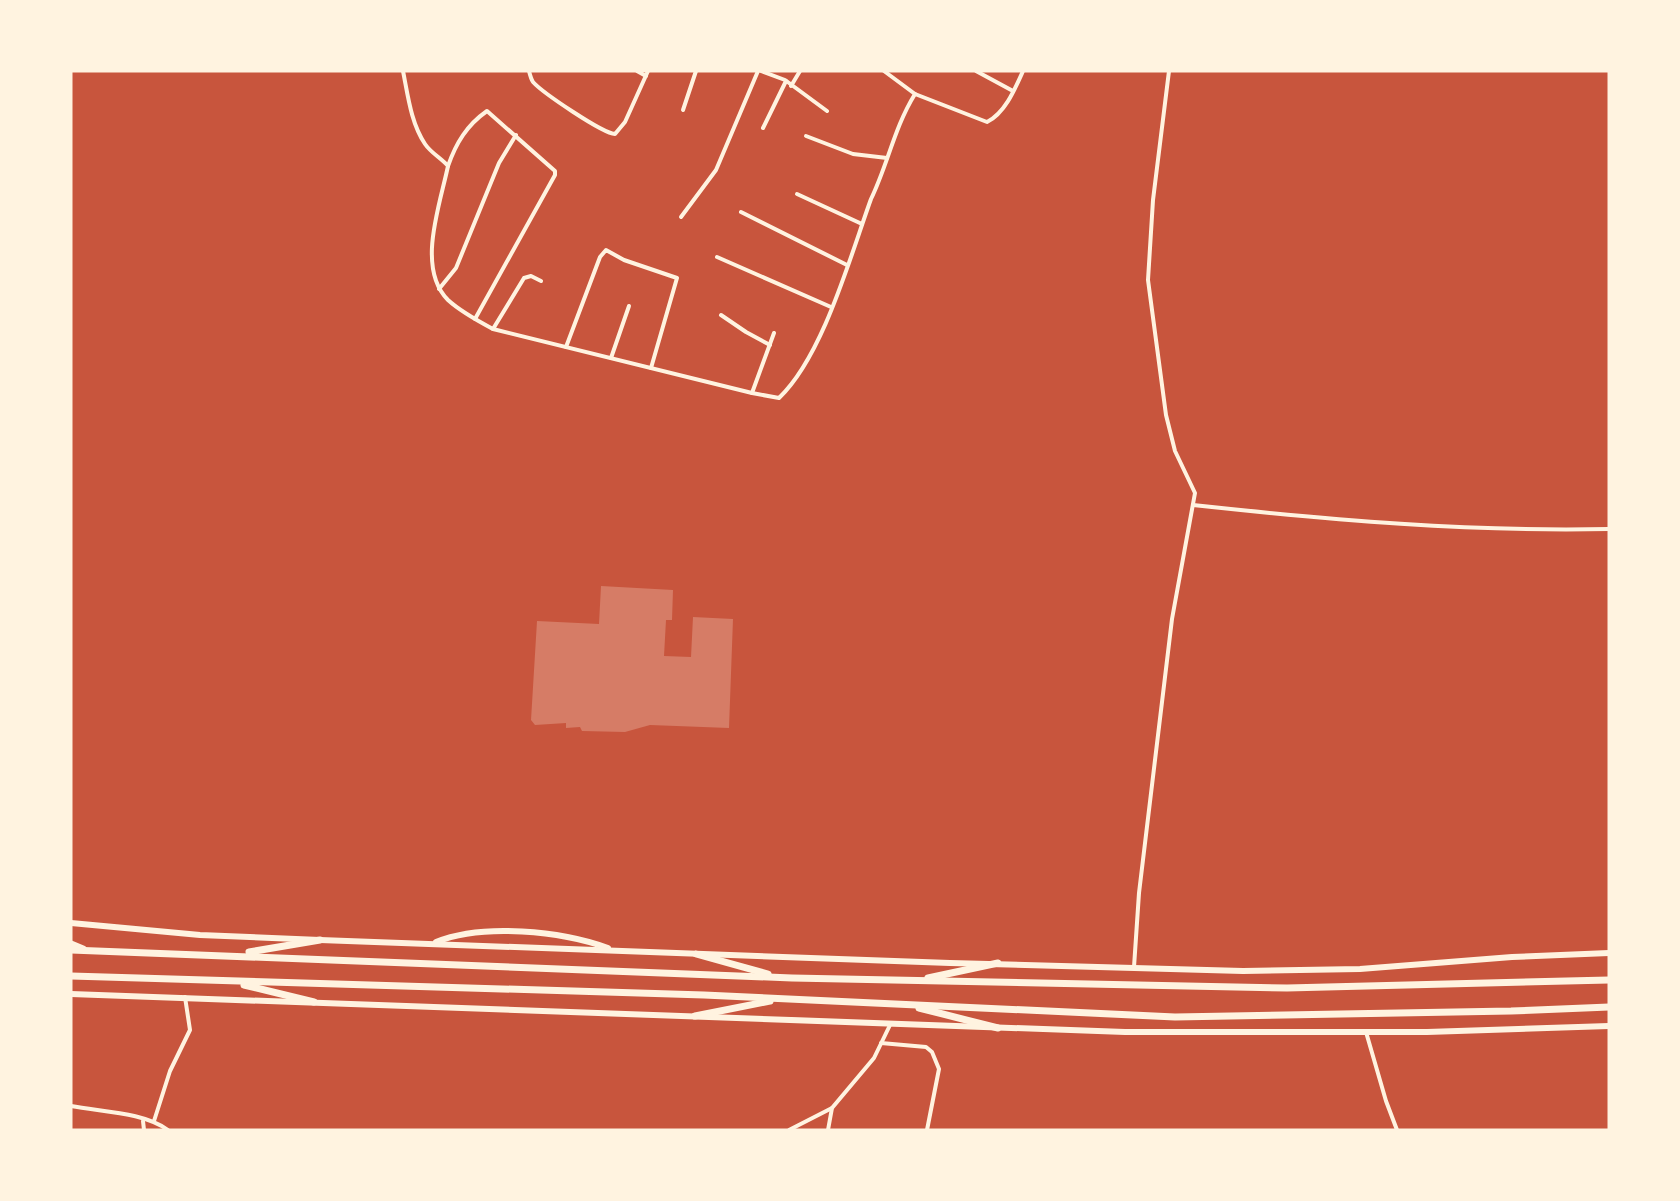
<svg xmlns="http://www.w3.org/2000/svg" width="1680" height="1201" font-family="'IBM Plex Serif',serif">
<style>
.building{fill:#d67c66}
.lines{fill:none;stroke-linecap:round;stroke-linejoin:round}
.minor{stroke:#fff3e0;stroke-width:4}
.trunk{stroke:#fff3e0;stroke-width:6}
.motorway{stroke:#fff3e0;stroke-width:7}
</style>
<rect width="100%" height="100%" fill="#c8553d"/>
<polygon class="building" points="601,586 673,590 672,620 666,620 664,656 691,657 693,617 733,619 729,728 650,725 625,732 582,731 580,727 566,728 566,723 535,725 531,720 537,621 599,624"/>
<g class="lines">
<g class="minor">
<path d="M403 71C408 96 411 123 425 144 431 153 441 158 448 166 440 205 416 268 448 300 461 312 478 321 493 329L752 393 779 398C823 356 850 257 871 199 888 164 894 128 915 94"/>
<path d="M529 71C530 75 531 79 533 82 543 93 602 133 615 134L625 122 648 71"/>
<polyline points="637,71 646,76"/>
<polyline points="761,71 785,80 827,111"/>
<path d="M884 71 915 94 987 122C1005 113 1015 89 1023 71"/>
<polyline points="976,71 1013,91"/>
<polyline points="791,86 800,71"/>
<polyline points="683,110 696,71"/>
<polyline points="763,128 786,81"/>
<polyline points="806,136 853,154 887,158"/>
<path d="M448 166C456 143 467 125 487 111L555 171V175L475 319"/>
<polyline points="797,194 862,224"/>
<polyline points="741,212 847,265"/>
<polyline points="681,217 716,170 758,71"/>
<polyline points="717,257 831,307"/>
<polyline points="439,289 456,268 499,163 516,135"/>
<polyline points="721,315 746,332 770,345"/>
<polyline points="493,329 524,278 531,276 541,281"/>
<polyline points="566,347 600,257 606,250 624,260 677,278 651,368"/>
<polyline points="611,358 629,306"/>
<polyline points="752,393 774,333"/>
<path d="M1193 505C1331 520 1470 532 1609 529"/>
<polyline points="1134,967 1139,893 1172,619 1195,493 1175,451 1166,415 1148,280 1153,200 1169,71"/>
<polyline points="1366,1032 1386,1101 1397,1130"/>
<polyline points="881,1043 926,1047 932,1052 939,1069 927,1130"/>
<path d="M71 1106C102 1112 143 1112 168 1130"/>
<polyline points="143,1121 144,1130"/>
<polyline points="154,1121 170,1071 190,1030 185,997"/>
<polyline points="789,1130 832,1108"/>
<polyline points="828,1130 832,1108 874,1058 891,1023"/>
</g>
<g class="trunk">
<polyline points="71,923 200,935 320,940 950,963 1243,971 1360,969 1512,957 1609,953"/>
<path d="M436 942C483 923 561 931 608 948"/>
<polyline points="71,994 1125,1032 1427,1032 1609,1026"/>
</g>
<g class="motorway">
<polyline points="71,944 83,949"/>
<polyline points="71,950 792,978 1287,988 1609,980"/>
<polyline points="249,952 320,940"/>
<polyline points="696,954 768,974"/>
<polyline points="71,976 704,995 1175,1017 1511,1011 1609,1007"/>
<polyline points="928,978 998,963"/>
<polyline points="244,985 314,1002"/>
<polyline points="919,1008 998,1028"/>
<polyline points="695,1016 770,1001"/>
</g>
</g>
<rect width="1680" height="1201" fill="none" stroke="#fff3e0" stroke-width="145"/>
</svg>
